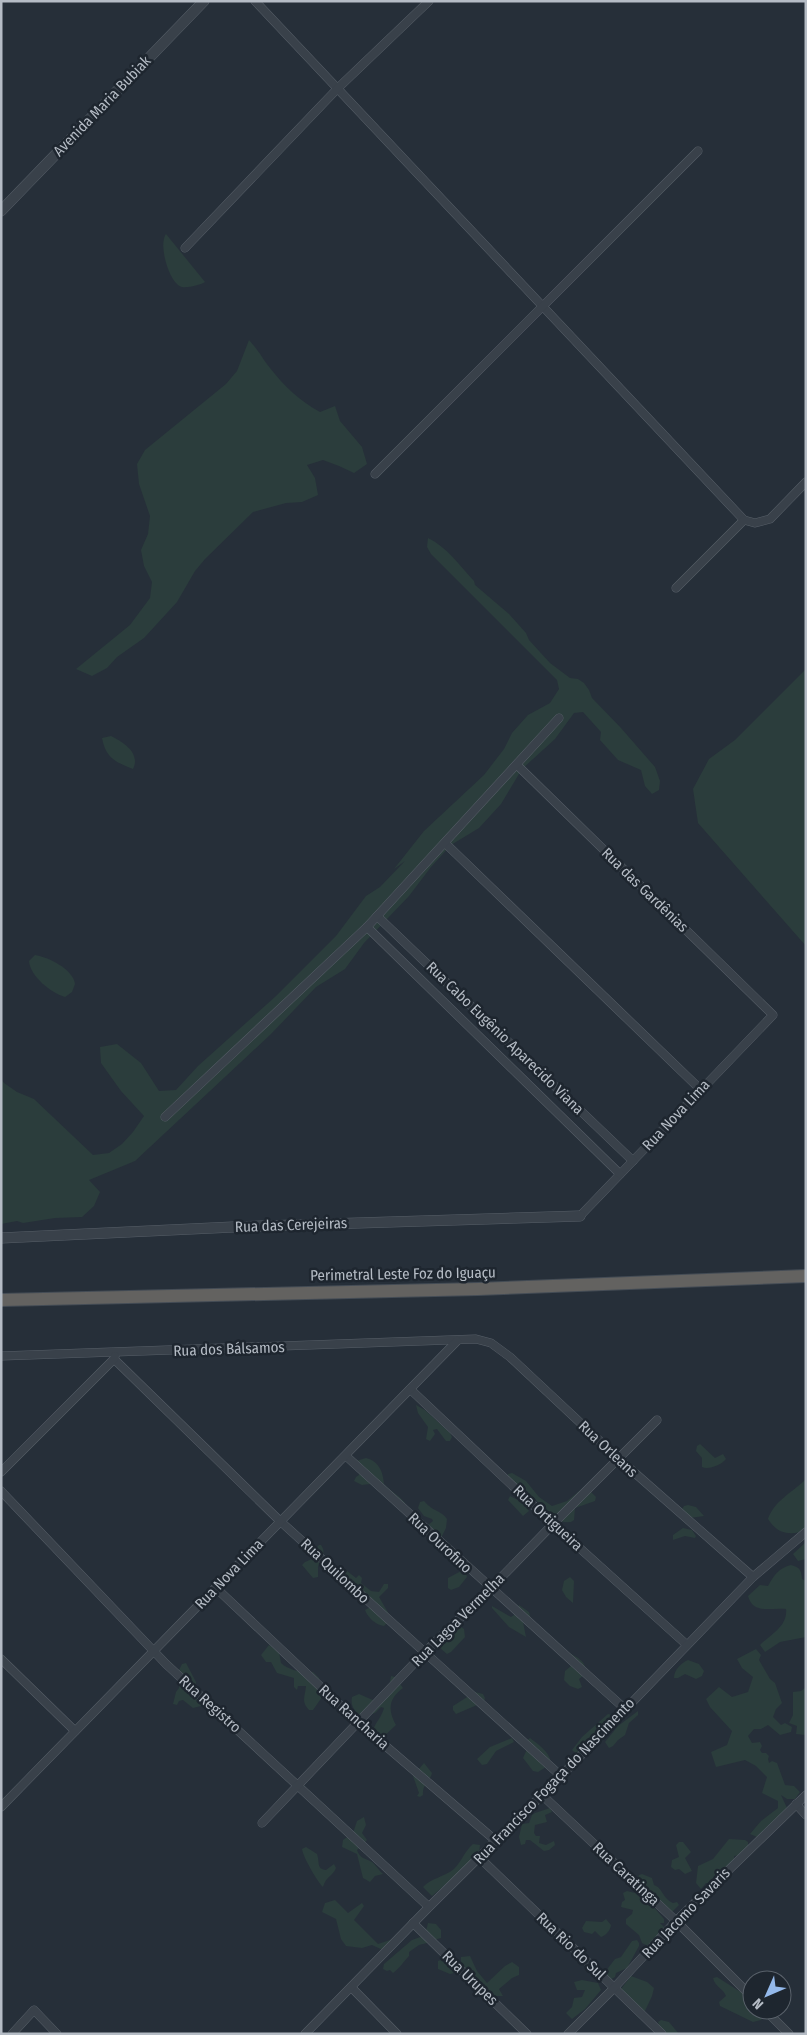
<svg xmlns="http://www.w3.org/2000/svg" width="807" height="2035" font-family="'Fira Sans Condensed',sans-serif">
<style>
.green{fill:#2b3d3c}
.lines{fill:none;stroke-linecap:round;stroke-linejoin:round}
.minor-casing{stroke:#575f68;stroke-width:9}
.tertiary-casing{stroke:#575f68;stroke-width:11}
.trunk-casing{stroke:#444c55;stroke-width:14}
.minor{stroke:#39414a;stroke-width:8}
.tertiary{stroke:#39414a;stroke-width:10}
.trunk{stroke:#636260;stroke-width:12}
.labels{text-anchor:middle;stroke-width:5;stroke-linejoin:round;paint-order:stroke}
.street-label{font-size:15px;fill:#b5bcc5;stroke:#1e262f}
</style>
<rect width="100%" height="100%" fill="#262f39"/>
<g class="green">
<path d="M166 234 205 282C200 285 188 288 182 287 169 284 158 244 166 234Z"/>
<path d="M249 340C259 351 262 358 270 368 284 386 300 401 320 412L335 406 340 421 362 447 367 464 354 473 339 466 323 460 307 465 315 478 318 495 302 502 286 503 253 512 205 559 195 571 177 602 144 638 117 657 107 668 92 676 76 669 130 625 150 598 152 582 144 566 141 550 148 534 150 516 139 484 137 464 145 450 226 384 237 371Z"/>
<path d="M428 538C447 547 460 566 474 581L475 585 509 614 526 633 529 640 550 663 570 678 578 679 584 683 589 690 592 698 621 728 655 767 660 781 659 790 652 794 645 786 641 770 618 760 600 740 601 732 583 712 574 713 555 739 522 769 501 804 479 828 451 845 431 867 409 896 364 943 345 969 316 987 271 1034 135 1161 89 1180 100 1192 94 1206 82 1217 55 1218 23 1223 17 1221 1 1224V1079L4 1083 17 1092 34 1099 93 1155 109 1153 122 1144 133 1132 144 1116 121 1091 101 1063 100 1047 117 1044 141 1063 159 1091 176 1090 198 1066 276 996 336 936 366 896 380 887 405 861 394 869 424 831 484 775 504 749 512 733 528 715 550 703 559 689 557 680 431 554 427 547Z"/>
<polygon points="806,669 806,946 698,823 693,789 709,759 735,740"/>
<path d="M111 736C123 742 141 753 133 769 116 762 106 759 102 738Z"/>
<path d="M35 955C48 957 73 969 75 984L72 992 65 997C51 993 30 976 29 961Z"/>
<polygon points="416,1405 425,1410 450,1433 452,1437 450,1441 446,1441 437,1429 433,1430 435,1434 430,1441 426,1439 428,1427 418,1413"/>
<path d="M700 1444 715 1458 723 1454 726 1459C721 1465 709 1470 702 1467V1458L696 1451 697 1446Z"/>
<path d="M366 1458C379 1461 383 1472 384 1484 390 1491 400 1496 405 1503L402 1507 370 1484 362 1485 354 1481 356 1477 359 1475V1471L353 1462Z"/>
<path d="M512 1473 526 1481 539 1497 552 1506 567 1501 584 1487 587 1488 596 1497 595 1501 575 1508 574 1520 571 1522C551 1524 544 1507 532 1496 525 1489 517 1485 508 1481V1474Z"/>
<path d="M806 1479V1531C790 1535 778 1535 768 1519 774 1501 793 1492 806 1479Z"/>
<polygon points="510,1496 524,1503 529,1511 523,1516 508,1500"/>
<path d="M424 1501C433 1512 441 1510 447 1519L446 1528 441 1538 427 1526 433 1521 432 1519 424 1516 418 1508 420 1502Z"/>
<polygon points="688,1505 696,1507 704,1516 690,1518 682,1509 684,1506"/>
<polygon points="683,1528 692,1530 696,1536 695,1538 685,1536 673,1540 673,1535"/>
<polygon points="806,1542 806,1559 798,1561 793,1554"/>
<path d="M319 1545H321C328 1555 318 1559 318 1569 318 1572 318 1574 318 1577L313 1578 302 1565 305 1562 312 1559 314 1550Z"/>
<path d="M791 1565C800 1568 801 1569 802 1579L806 1581V1637L780 1642 765 1652 760 1645C771 1634 788 1626 786 1609 771 1607 753 1615 748 1596L760 1585 768 1586C774 1575 779 1568 791 1565Z"/>
<path d="M339 1568 347 1571 356 1578 359 1575 362 1578 361 1583 371 1591 379 1592 384 1584H388V1588L379 1597 390 1616 387 1623 384 1626C376 1625 368 1618 365 1610L372 1606 337 1572Z"/>
<polygon points="463,1570 466,1573 467,1577 459,1587 451,1590 448,1588 448,1578"/>
<polygon points="570,1577 574,1581 573,1603 566,1597 562,1590 564,1581"/>
<polygon points="519,1605 529,1612 531,1619 523,1622 526,1637 509,1627 492,1608 492,1606 511,1617 514,1615"/>
<polygon points="457,1624 464,1629 465,1637 451,1652 447,1654 440,1648 443,1641"/>
<path d="M269 1645 279 1652 281 1663C288 1670 303 1673 313 1672L319 1678 322 1697 313 1710H309C301 1701 305 1697 306 1686H298L297 1690 294 1687V1678L277 1673 271 1662H266L261 1655Z"/>
<polygon points="756,1649 761,1655 759,1660 770,1679 775,1683 782,1703 776,1709 773,1717 781,1725 785,1723 792,1727 791,1732 780,1735 768,1725 761,1729 754,1729 748,1736 752,1743 760,1742 762,1746 760,1750 762,1753 766,1753 769,1756 768,1759 769,1763 772,1761 777,1763 785,1785 794,1786 800,1792 795,1799 787,1799 781,1795 788,1810 762,1839 750,1834 761,1821 778,1808 778,1801 762,1793 767,1777 756,1766 745,1760 716,1767 711,1752 727,1745 732,1731 710,1707 706,1699 719,1687 732,1697 748,1692 753,1677 742,1668 737,1659"/>
<path d="M567 1651C576 1658 586 1659 586 1673L579 1679 582 1687 578 1689 570 1686 564 1680 565 1671 571 1666 566 1655Z"/>
<path d="M688 1660 699 1664 704 1671 702 1676 696 1679 685 1674 678 1678H674C674 1670 681 1663 688 1660Z"/>
<polygon points="186,1663 196,1682 196,1690 202,1702 201,1706 193,1708 183,1700 179,1701 177,1705 173,1704 176,1692 179,1688 178,1672 182,1664"/>
<path d="M391 1676 395 1677 403 1688C388 1699 388 1710 396 1725L381 1739 372 1742C371 1724 380 1722 384 1708L381 1707 375 1713 362 1717C355 1712 350 1706 352 1697L359 1694 375 1701 389 1687Z"/>
<polygon points="806,1687 806,1732 805,1735 796,1734 797,1726 789,1723 793,1715 793,1692 801,1691"/>
<polygon points="475,1692 483,1694 485,1698 484,1702 456,1714 453,1710 453,1706"/>
<polygon points="638,1711 638,1715 629,1723 625,1735 618,1740 613,1746 609,1748 605,1742 618,1726"/>
<path d="M608 1714 612 1715C611 1725 598 1732 591 1739 584 1745 586 1749 577 1754L572 1750 582 1737Z"/>
<polygon points="512,1738 514,1742 496,1751 487,1764 482,1765 477,1759 490,1747"/>
<path d="M530 1738C538 1744 551 1753 551 1764L538 1772 533 1771 523 1758 527 1749 526 1741Z"/>
<path d="M424 1763 432 1773C430 1782 422 1784 423 1795L420 1797 417 1796 419 1793 413 1776Z"/>
<polygon points="550,1808 552,1812 545,1815 547,1822 535,1825 534,1833 536,1836 540,1836 539,1843 546,1845 554,1841 555,1845 549,1850 544,1851 530,1840 526,1840 525,1844 521,1845 519,1837 522,1824 529,1823 532,1815 535,1813"/>
<path d="M364 1817 366 1825 362 1833 367 1840 357 1850C360 1859 365 1858 372 1862 376 1865 379 1871 383 1874L375 1876 370 1882 363 1878 357 1854 342 1847 343 1840 353 1833 357 1821Z"/>
<polygon points="729,1839 745,1840 748,1842 748,1850 742,1855 734,1856 734,1864 714,1883 706,1883 701,1889 696,1883 698,1866 713,1859"/>
<polygon points="679,1842 683,1842 691,1852 685,1858 692,1871 685,1874 679,1869 675,1870 671,1867 672,1860 679,1857 676,1845"/>
<path d="M473 1844 480 1845 479 1853 464 1869 432 1896 423 1887C431 1878 444 1877 454 1869 462 1861 464 1852 473 1844Z"/>
<path d="M306 1847 317 1854C320 1862 316 1869 326 1870L334 1864 336 1868C333 1876 326 1876 323 1887 317 1881 303 1857 302 1849Z"/>
<path d="M642 1874 652 1878 654 1885C663 1888 662 1898 673 1903L677 1902 679 1905 671 1913 664 1908 660 1900H656L637 1879 639 1875Z"/>
<polygon points="627,1891 635,1893 644,1901 651,1904 664,1919 664,1923 660,1923 665,1928 650,1945 646,1945 642,1943 639,1935 626,1924 626,1919 632,1914 633,1910 621,1907 622,1902 625,1900 623,1893"/>
<polygon points="335,1900 348,1913 362,1903 364,1906 354,1920 378,1944 393,1939 385,1951 372,1945 362,1948 346,1946 341,1939 336,1919 322,1912 325,1903"/>
<path d="M606 1919 611 1925C610 1931 606 1935 601 1937L595 1931 592 1934 584 1932 582 1928 586 1921 602 1922Z"/>
<polygon points="428,1923 436,1924 441,1930 441,1938 434,1940 426,1931"/>
<path d="M423 1936 428 1939 427 1943 419 1945 409 1952V1956C404 1961 399 1969 393 1973L390 1970 387 1971 383 1969 384 1964 412 1940Z"/>
<polygon points="637,1940 639,1943 639,1946 627,1968 616,1973 615,1977 608,1981 602,1976 615,1959 621,1957 632,1941"/>
<polygon points="470,1956 477,1971 487,1983 505,1966 512,1962 519,1967 519,1975 512,1978 499,1989 503,1996 490,1996 480,1983 461,1966 461,1957"/>
<polygon points="446,1958 458,1968 458,1972 450,1974 438,1969 438,1961"/>
<polygon points="631,1976 647,1982 654,1988 652,1996 645,2011 630,2003 621,1989"/>
<path d="M717 1977 739 1991 752 1997V2010L763 2011 764 2016 761 2020 753 2022 720 2006 719 2002 726 1996C723 1988 715 1987 713 1978Z"/>
<polygon points="582,1980 598,1983 601,1990 585,2009 572,2019 566,2013 572,2007 574,1998 582,1997 585,1990 577,1990 574,1982"/>
<polygon points="661,2020 669,2022 679,2034 662,2034 658,2022"/>
</g>
<g class="lines">
<defs>
<g id="minor">
<polyline points="255,1 744,520"/>
<polyline points="185,248 338,88 429,1"/>
<polyline points="375,474 698,151"/>
<polyline points="676,588 744,520 755,523 770,519 806,482"/>
<polyline points="517,765 773,1015 580,1216"/>
<polyline points="445,843 700,1089"/>
<polyline points="377,916 633,1161"/>
<polyline points="367,927 620,1174"/>
<polyline points="165,1117 367,927 559,718"/>
<polyline points="1,1356 476,1339 491,1343 510,1357 619,1459 753,1577"/>
<polyline points="114,1359 280,1521 561,1776"/>
<polyline points="410,1389 553,1524 687,1645"/>
<polyline points="346,1456 625,1709"/>
<polyline points="1,1472 114,1359 115,1356"/>
<polyline points="1,1491 166,1664 429,1907"/>
<polyline points="216,1588 359,1723 496,1841"/>
<polyline points="1,1659 75,1731"/>
<polyline points="542,1795 676,1921 752,1997"/>
<polyline points="796,1804 806,1815"/>
<path d="M1 1807C152 1651 306 1497 457 1341"/>
<polyline points="262,1823 424,1653 490,1589 553,1524 657,1420"/>
<polyline points="480,1858 662,2034"/>
<polyline points="413,1923 527,2034"/>
<polyline points="351,1987 397,2034"/>
<polyline points="765,2010 789,2034"/>
<polyline points="12,2034 34,2010 57,2034"/>
<polyline points="305,2034 429,1907 561,1776 753,1577 806,1532"/>
<polyline points="568,2034 614,1988 676,1921 806,1795"/>
</g>
<g id="tertiary">
<polyline points="1,211 204,1"/>
<polyline points="1,1238 233,1227 580,1216"/>
</g>
<polyline id="trunk" points="1,1300 478,1289 806,1276"/>
</defs>
<use href="#minor" class="minor-casing"/>
<use href="#tertiary" class="tertiary-casing"/>
<use href="#trunk" class="trunk-casing"/>
<use href="#minor" class="minor"/>
<use href="#tertiary" class="tertiary"/>
<use href="#trunk" class="trunk"/>
</g>
<g class="labels">
<g class="street-label">
<text transform="translate(102 106) rotate(-46)" y="5">Avenida Maria Bubiak</text>
<text transform="translate(645 890) rotate(44)" y="5">Rua das Gardênias</text>
<text transform="translate(505 1038) rotate(44)" y="5">Rua Cabo Eugênio Aparecido Viana</text>
<text transform="translate(676 1115) rotate(-47)" y="5">Rua Nova Lima</text>
<text transform="translate(291 1225) rotate(-2)" y="5">Rua das Cerejeiras</text>
<text transform="translate(403 1274) rotate(-1)" y="5">Perimetral Leste Foz do Iguaçu</text>
<text transform="translate(229 1349) rotate(-2)" y="5">Rua dos Bálsamos</text>
<text transform="translate(608 1449) rotate(43)" y="5">Rua Orleans</text>
<text transform="translate(548 1518) rotate(43)" y="5">Rua Ortigueira</text>
<text transform="translate(440 1543) rotate(43)" y="5">Rua Ourofino</text>
<text transform="translate(335 1571) rotate(43)" y="5">Rua Quilombo</text>
<text transform="translate(229 1574) rotate(-46)" y="5">Rua Nova Lima</text>
<text transform="translate(458 1620) rotate(-45)" y="5">Rua Lagoa Vermelha</text>
<text transform="translate(210 1704) rotate(42)" y="5">Rua Registro</text>
<text transform="translate(354 1717) rotate(42)" y="5">Rua Rancharia</text>
<text transform="translate(554 1781) rotate(-46)" y="5">Rua Francisco Fogaça do Nascimento</text>
<text transform="translate(626 1874) rotate(43)" y="5">Rua Caratinga</text>
<text transform="translate(686 1913) rotate(-46)" y="5">Rua Jacomo Savaris</text>
<text transform="translate(571 1946) rotate(44)" y="5">Rua Rio do Sul</text>
<text transform="translate(470 1978) rotate(44)" y="5">Rua Urupes</text>
</g>
</g>
<rect width="807" height="2035" fill="none" stroke="#b5bcc5" stroke-width="5"/>
<g transform="translate(767 1995) rotate(225)"><circle r="24" fill="#1e262f" stroke="#5a626b"/>
<path d="M0-4L9 19L0 12L-9 19Z" fill="#94b9eb"/>
<text y="-8" font-size="14" font-weight="bold" text-anchor="middle" fill="#b5bcc5">N</text>
</g>
</svg>
